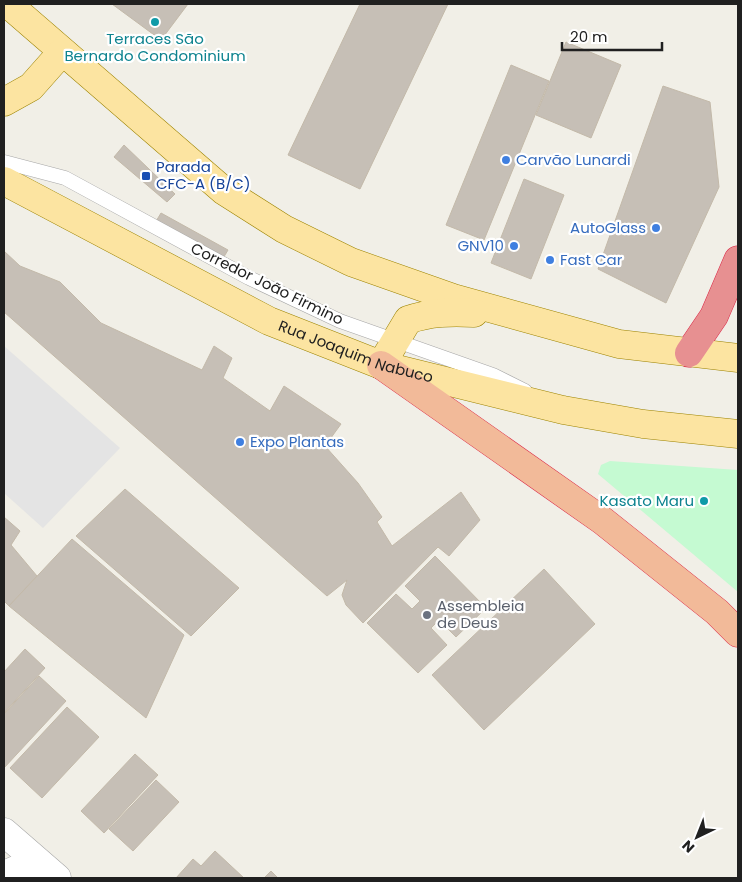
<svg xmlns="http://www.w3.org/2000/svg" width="742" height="882" font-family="Poppins,sans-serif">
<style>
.park{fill:#c5fad2}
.parking{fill:#e4e4e4}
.building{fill:#c6bfb6;stroke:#c3b9a9}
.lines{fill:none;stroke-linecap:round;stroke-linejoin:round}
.service-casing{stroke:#a7a7a7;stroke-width:15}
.minor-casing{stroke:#a7a7a7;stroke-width:29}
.primary-casing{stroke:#9c8300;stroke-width:29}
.trunk-casing{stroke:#db2847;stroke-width:29}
.motorway-casing{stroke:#db2847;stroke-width:29}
.service{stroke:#fff;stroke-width:14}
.minor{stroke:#fff;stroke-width:28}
.primary{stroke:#fce4a1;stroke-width:28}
.trunk{stroke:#f2ba99;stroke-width:28}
.motorway{stroke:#e79091;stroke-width:28}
.culture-dot{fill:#0f9aa8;stroke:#fff;stroke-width:2}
.shop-dot{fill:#3f7fe0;stroke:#fff;stroke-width:2}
.transit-dot{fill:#1a4fb4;stroke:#fff;stroke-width:2}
.worship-dot{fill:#6b7280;stroke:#fff;stroke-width:2}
.labels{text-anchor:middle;stroke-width:4.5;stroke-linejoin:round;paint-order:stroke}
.culture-label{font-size:15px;fill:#0d838f;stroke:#fff}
.shop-label{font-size:15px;fill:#366cbe;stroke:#fff;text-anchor:start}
.transit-label{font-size:15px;fill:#164399;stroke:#fff;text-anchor:start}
.street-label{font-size:15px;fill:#202020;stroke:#fff}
.worship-label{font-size:15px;fill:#5b616d;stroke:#fff;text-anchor:start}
</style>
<rect width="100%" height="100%" fill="#f1efe7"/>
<polygon class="park" points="610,461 738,470 738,592 598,474 601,465"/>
<polygon class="parking" points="4,346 120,448 43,528 4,493"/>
<g class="building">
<polygon points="112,4 188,4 161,40"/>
<polygon points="360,4 448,4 360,189 288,155"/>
<polygon points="566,42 621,65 591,138 536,115"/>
<polygon points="511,65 549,81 484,240 446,225"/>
<polygon points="663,86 710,102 719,187 666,303 598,269"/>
<polygon points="124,145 175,194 167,202 114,157"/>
<polygon points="524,179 564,195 531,279 491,263"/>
<polygon points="161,213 228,250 222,260 155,223"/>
<polygon points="4,251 20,266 60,282 101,323 202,370 214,346 232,358 223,378 270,411 284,386 341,424 325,446 358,483 382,517 377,522 392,546 461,492 480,520 449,556 438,547 363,623 346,605 342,595 347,580 327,596 4,312"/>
<polygon points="125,489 239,588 191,636 76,536"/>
<polygon points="4,517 20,531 11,545 37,576 9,606 4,601"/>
<polygon points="72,539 184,635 146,718 9,606"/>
<polygon points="435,556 486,608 456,637 439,620 431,628 447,645 418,673 367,623 396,594 412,609 420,601 405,586"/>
<polygon points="544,569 595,624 484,730 432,675"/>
<polygon points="25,649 45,668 4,713 4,672"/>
<polygon points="39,676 66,701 4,768 4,714"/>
<polygon points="67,707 99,737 42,798 10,768"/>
<polygon points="135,754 158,775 104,833 81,811"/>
<polygon points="156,780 179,802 133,851 109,829"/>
<polygon points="215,851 244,878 176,878 193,859 201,866"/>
<polygon points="271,871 278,878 264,878"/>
</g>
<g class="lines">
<defs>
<polyline id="service" points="4,162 65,178 249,278 340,321 493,375 525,391"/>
<g id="minor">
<polyline points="4,832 57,878"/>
<polyline points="4,875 36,861"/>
</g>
<g id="primary">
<polyline points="8,4 224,191 284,229 351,262 453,298 619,344 738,358"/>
<polyline points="4,102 31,87 62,52"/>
<path id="s1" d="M4 181 269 321 381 365 563 410 643 424 738 434"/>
<path d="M381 365 408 320C430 312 451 312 474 313"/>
</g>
<polyline id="trunk" points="381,365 603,521 717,612 738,633"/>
<polyline id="motorway" points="689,353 714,316 738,260"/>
</defs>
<use href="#service" class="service-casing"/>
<use href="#minor" class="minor-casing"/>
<use href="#primary" class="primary-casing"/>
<use href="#trunk" class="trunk-casing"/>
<use href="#motorway" class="motorway-casing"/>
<use href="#service" class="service"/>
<use href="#minor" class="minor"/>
<use href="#primary" class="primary"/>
<use href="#trunk" class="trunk"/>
<use href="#motorway" class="motorway"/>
</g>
<g class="culture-dot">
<circle cx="155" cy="22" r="5"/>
<circle cx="704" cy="501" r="5"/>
</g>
<g class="shop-dot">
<circle cx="506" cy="160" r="5"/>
<circle cx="656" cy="228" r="5"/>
<circle cx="514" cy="246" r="5"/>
<circle cx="550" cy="260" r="5"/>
<circle cx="240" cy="442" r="5"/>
</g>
<rect class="transit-dot" x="141" y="171" width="10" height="10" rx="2.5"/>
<circle class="worship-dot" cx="427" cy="615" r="5"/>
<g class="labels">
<g class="culture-label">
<text x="155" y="44">Terraces São<tspan x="155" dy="17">Bernardo Condominium</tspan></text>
<text x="694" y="506" text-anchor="end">Kasato Maru</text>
</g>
<g class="shop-label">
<text x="516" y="165">Carvão Lunardi</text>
<text x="646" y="233" text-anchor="end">AutoGlass</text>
<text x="504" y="251" text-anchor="end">GNV10</text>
<text x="560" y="265">Fast Car</text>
<text x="250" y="447">Expo Plantas</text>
</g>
<g class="transit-label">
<text x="156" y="172">Parada<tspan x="156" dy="17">CFC-A (B/C)</tspan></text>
</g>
<g class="street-label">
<text transform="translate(267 284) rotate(26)" y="5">Corredor João Firmino</text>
<text dy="5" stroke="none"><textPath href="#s1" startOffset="392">Rua Joaquim Nabuco</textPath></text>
</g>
<g class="worship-label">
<text x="437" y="611">Assembleia<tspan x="437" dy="17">de Deus</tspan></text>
</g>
</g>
<rect width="742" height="882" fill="none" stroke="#202020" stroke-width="10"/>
<g transform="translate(697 837) rotate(223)" stroke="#ffffff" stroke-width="4" paint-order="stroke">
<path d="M0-4L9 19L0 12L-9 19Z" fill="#202020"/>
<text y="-8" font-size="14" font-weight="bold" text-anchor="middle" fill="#202020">N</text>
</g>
<path d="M562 42v8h100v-8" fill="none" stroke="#202020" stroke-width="2.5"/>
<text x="570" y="42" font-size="15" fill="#202020" stroke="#ffffff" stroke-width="4" paint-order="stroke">20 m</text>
</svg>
